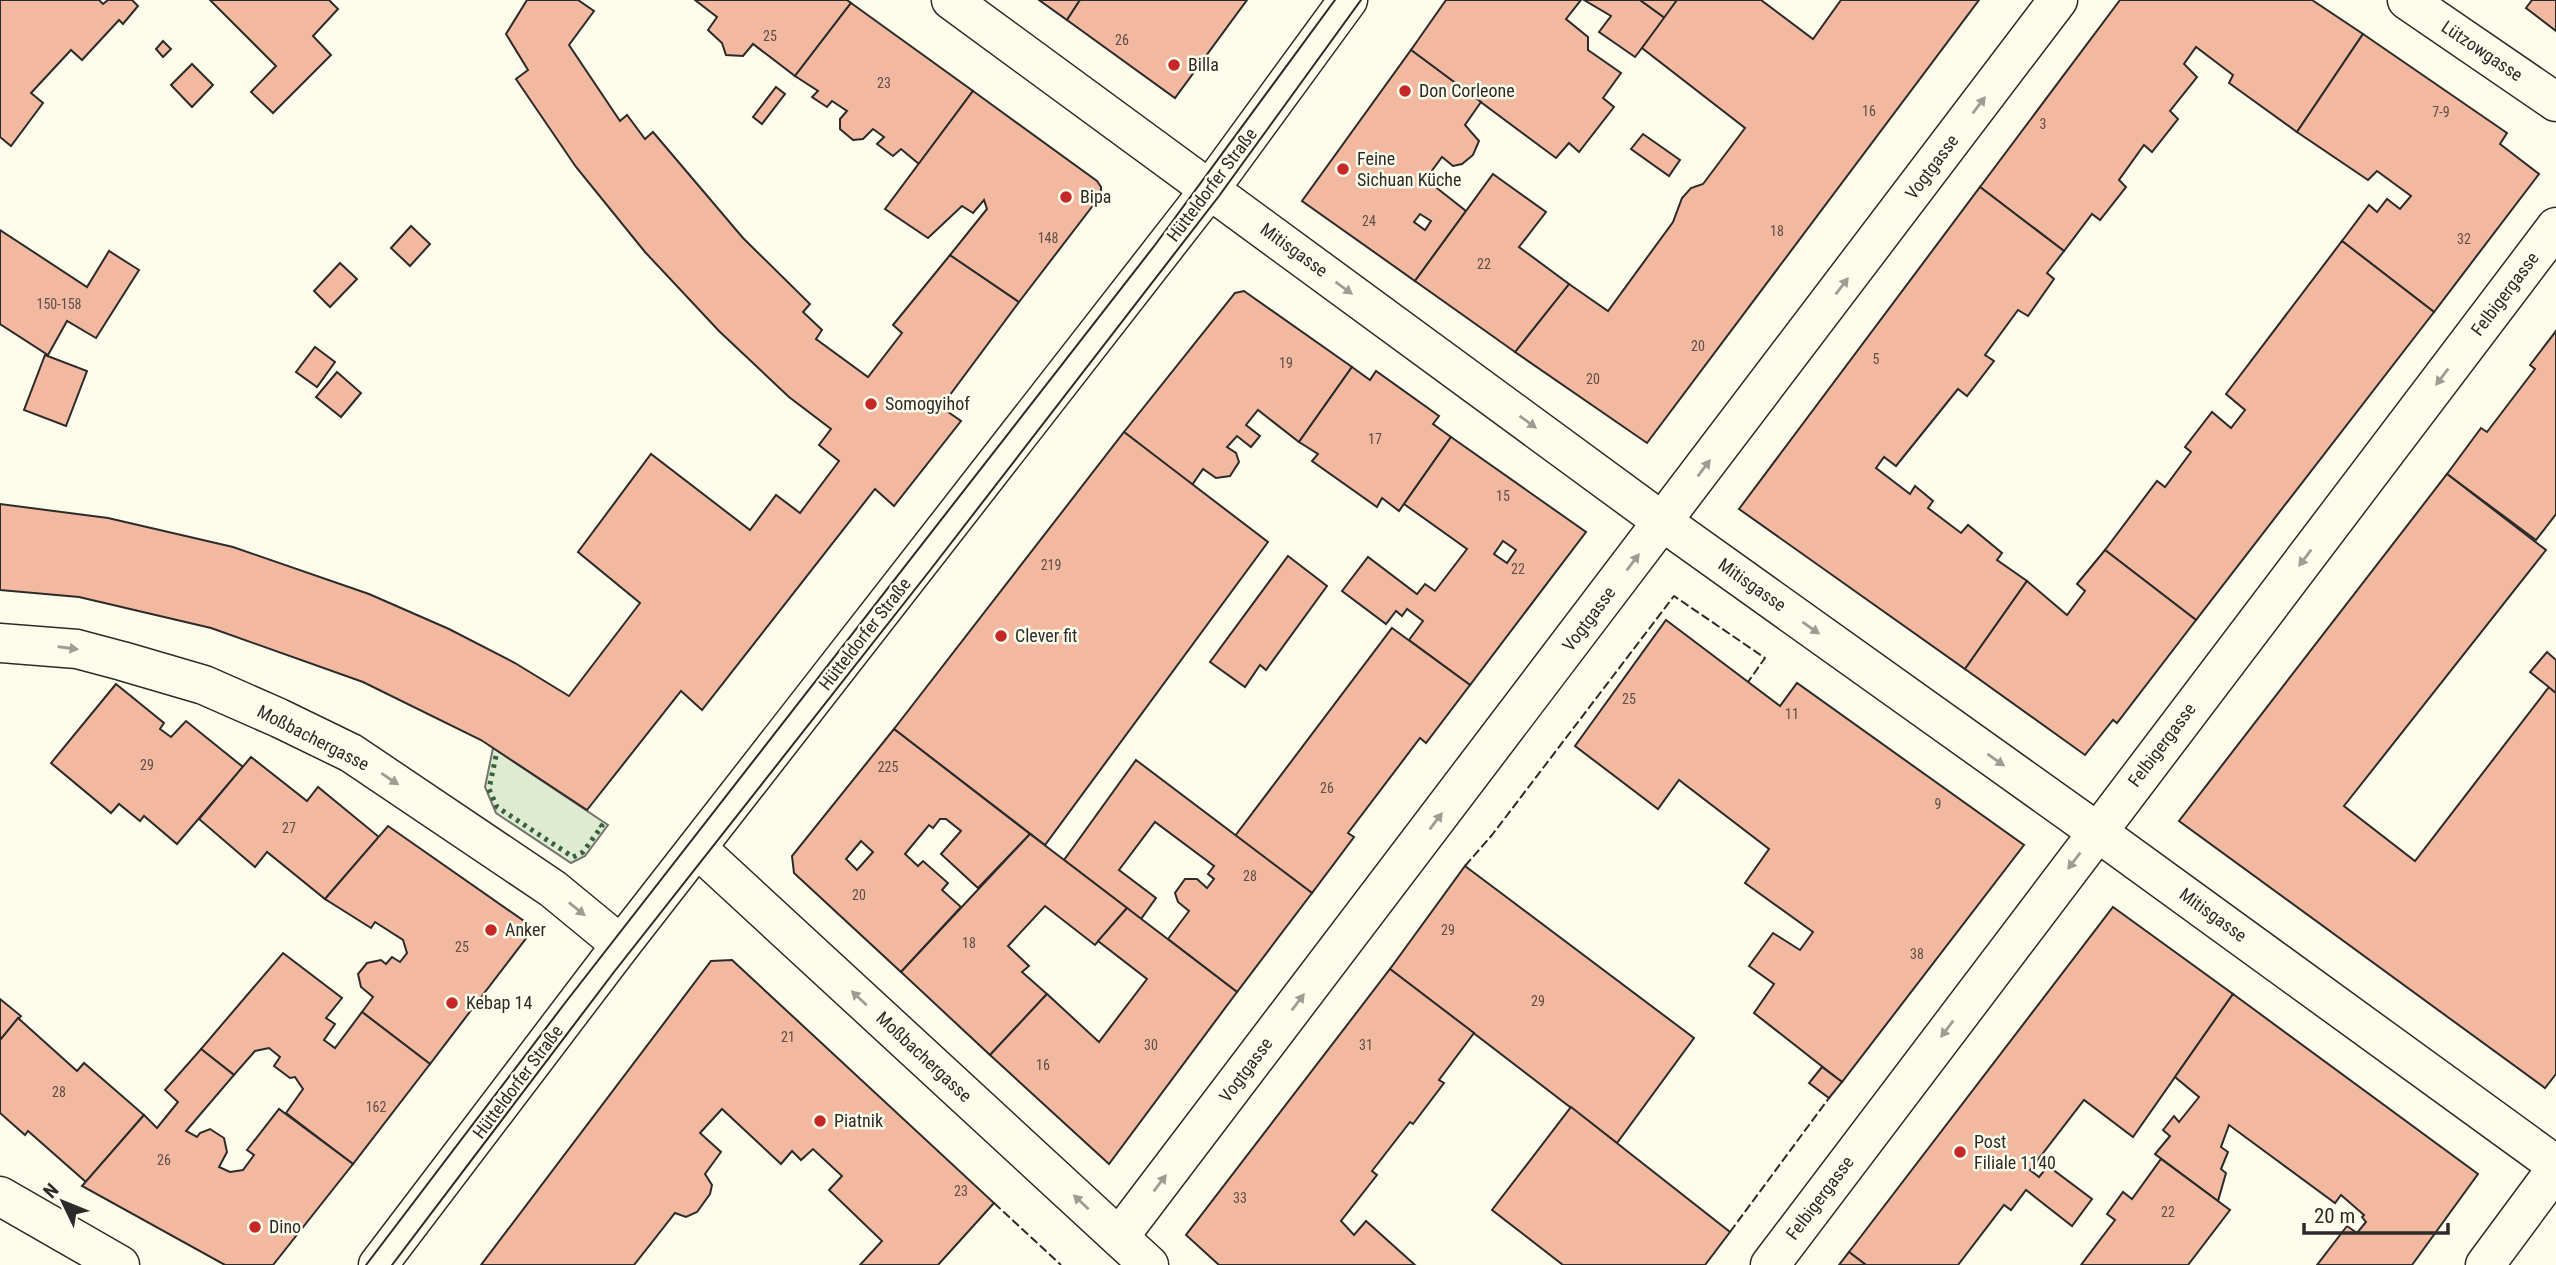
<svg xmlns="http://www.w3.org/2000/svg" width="2556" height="1265" font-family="'Roboto Condensed',sans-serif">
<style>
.green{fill:#deebd1;stroke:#74746e;stroke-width:2}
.building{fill:#f2b8a0;stroke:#2b2b2b;stroke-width:2;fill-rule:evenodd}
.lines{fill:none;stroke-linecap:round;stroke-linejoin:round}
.minor-casing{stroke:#2b2b2b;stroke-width:41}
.major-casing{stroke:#2b2b2b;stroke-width:41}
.minor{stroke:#fdfbea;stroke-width:38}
.major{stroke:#fdfbea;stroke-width:38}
.tram{stroke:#2b2b2b;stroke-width:2}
.hedge{stroke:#34623c;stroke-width:5;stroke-dasharray:3.5 5;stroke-linecap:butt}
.fence{stroke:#2b2b2b;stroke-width:2;stroke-dasharray:9 3.5;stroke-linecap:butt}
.oneway{fill:#9e9d94}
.poi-dot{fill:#c62828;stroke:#fdfbea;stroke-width:2.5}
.labels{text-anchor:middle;stroke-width:5;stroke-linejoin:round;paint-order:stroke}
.number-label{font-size:14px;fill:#5d4e48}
.street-label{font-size:18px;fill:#2b2b2b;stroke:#fdfbea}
.poi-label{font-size:18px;fill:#2b2b2b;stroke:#fdfbea;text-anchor:start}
</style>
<rect width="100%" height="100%" fill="#fdfbea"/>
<polygon class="green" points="493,748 608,825 585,856 571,863 496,813 485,787"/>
<g class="building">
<polygon points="0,0 99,0 103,4 108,0 132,0 138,6 123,24 119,20 82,60 71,50 31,93 43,103 11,146 0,137"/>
<polygon points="210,0 329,0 338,9 313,36 331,55 273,113 251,92 276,66"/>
<polygon points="527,0 578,0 594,11 569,45 620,121 627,115 645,139 653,132 743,238 810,304 803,312 822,330 816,339 868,377 902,333 893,325 950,255 1019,302 941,407 961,421 894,506 875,489 702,710 681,691 587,810 481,740 363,682 211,628 79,597 0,590 0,504 108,518 233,547 369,594 449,629 515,663 569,696 640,603 578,552 651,454 750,530 776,495 800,513 839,461 819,445 831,429 789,397 719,331 645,252 576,167 516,79 528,70 506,34"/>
<polygon points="695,0 847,0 851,3 795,76 753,44 743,56 726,55 722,43 708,30 717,17"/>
<polygon points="1039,0 1080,0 1067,20"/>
<polygon points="1080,0 1247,0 1175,98 1067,20"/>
<polygon points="1446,0 1581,0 1566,19 1588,37 1588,50 1621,73 1603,98 1614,107 1579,152 1569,143 1556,158 1411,50"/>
<polygon points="1584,0 1640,0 1665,18 1635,57 1599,32 1611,16"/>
<polygon points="1640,0 1677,0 1665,18"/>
<polygon points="1677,0 1761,0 1813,39 1841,0 1979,0 1647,443 1515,352 1569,284 1608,311 1673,222 1682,198 1691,188 1703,184 1745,128 1642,48"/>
<polygon points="2120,0 2312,0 2363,34 2297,132 2229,83 2233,75 2196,47 2184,64 2197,77 2170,111 2178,119 2152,152 2144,145 2119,180 2126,187 2100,220 2092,214 2064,251 1980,187"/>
<polygon points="2532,0 2556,0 2556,31 2526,8"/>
<polygon points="851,3 973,91 919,164 901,149 893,156 877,144 884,137 873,129 863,139 853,140 840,129 840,119 847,111 832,101 827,107 812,97 818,91 795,76"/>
<polygon points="2363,34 2507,133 2500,144 2539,174 2434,312 2342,241 2369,205 2377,212 2387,199 2400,209 2411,196 2377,171 2368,180 2297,132"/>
<polygon points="163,41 171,49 163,57 156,49"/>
<path d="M1411 50 1481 102 1465 125 1479 141 1473 155 1462 164 1453 166 1442 157 1431 172 1433 185 1466 211 1415 281 1302 201ZM1420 214 1431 221 1425 230 1414 222Z"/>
<polygon points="192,64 213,85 192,107 171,85"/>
<polygon points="776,87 785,94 762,124 753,117"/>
<polygon points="973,91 1097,181 1101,187 1101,195 1019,302 950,255 987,209 984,200 973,213 962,206 928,238 885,209"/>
<polygon points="1643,134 1680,160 1669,176 1631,149"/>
<polygon points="1493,174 1546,212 1519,247 1569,284 1515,352 1415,281"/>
<polygon points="1980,187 2064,251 2047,273 2054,279 2028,316 2018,310 1985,355 1994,361 1967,396 1958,389 1896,466 1884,457 1876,468 1910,494 1915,486 1933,501 1928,508 1961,533 1968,525 2002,553 1997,560 2027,581 1965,669 1739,509"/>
<polygon points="411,226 430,244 410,266 391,248"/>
<polygon points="0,230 87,287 109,251 139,270 96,338 67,321 48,355 0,324"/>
<polygon points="2342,241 2434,312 2196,620 2105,550 2157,481 2165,487 2191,452 2185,447 2212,412 2231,428 2245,410 2226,394"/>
<polygon points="340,263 357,279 330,307 314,291"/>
<polygon points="1244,291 1352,367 1299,442 1258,410 1246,425 1260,436 1251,447 1237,436 1227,447 1236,453 1239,462 1230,476 1216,478 1203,469 1192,485 1124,432 1235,293"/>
<polygon points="2556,331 2556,514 2536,540 2447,474 2481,428 2487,432 2535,369 2530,365"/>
<polygon points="315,347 335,362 317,387 296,372"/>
<polygon points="45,355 87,371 66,426 24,410"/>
<polygon points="1352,367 1370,380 1376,371 1439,416 1433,424 1451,437 1399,511 1382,498 1377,507 1312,461 1318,454 1299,442"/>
<polygon points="337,372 361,393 341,417 316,397"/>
<polygon points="1124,432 1268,542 1045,845 894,729"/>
<path d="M1451 437 1586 532 1470 685 1409 640 1423 621 1407 609 1402 616 1396 611 1386 624 1342 591 1368 557 1417 594 1425 584 1435 591 1467 549 1404 504ZM1503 541 1516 550 1507 563 1494 554Z"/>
<polygon points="2447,474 2546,550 2344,806 2415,861 2549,687 2556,693 2556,1074 2545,1088 2179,821"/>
<polygon points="2105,550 2196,620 2117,723 2113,720 2085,755 1965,669 2027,581 2067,615 2085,591 2077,584"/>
<polygon points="1288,556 1327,586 1266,670 1260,665 1245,687 1210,662"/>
<polygon points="1666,620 1780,706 1797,683 2024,845 1842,1082 1754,1013 1774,984 1749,966 1773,933 1800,950 1813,932 1745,883 1769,849 1679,780 1658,809 1575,746"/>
<polygon points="1392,628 1470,685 1426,743 1420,738 1348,833 1354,837 1312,893 1235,836"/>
<polygon points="2547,652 2556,660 2556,693 2530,672"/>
<polygon points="116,684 164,723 160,729 171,737 186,721 243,767 177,844 144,816 140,821 119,804 111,813 51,763"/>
<path d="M894 729 1030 834 978 888 941 854 961 831 946 819H940L933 828 929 825 905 854 918 866 923 861 948 883 942 890 961 907 901 972 794 873 792 856ZM861 841 873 852 857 870 846 859Z"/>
<polygon points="251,757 307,801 318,787 379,837 325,899 267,852 255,867 199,819"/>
<polygon points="1136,760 1312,893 1237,992 1168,939 1189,911 1178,902 1175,893 1185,879 1197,879 1207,888 1214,879 1208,874 1214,866 1155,822 1119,870 1156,898 1141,919 1064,860"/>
<polygon points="388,826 534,928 430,1064 362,1012 373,997 361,987 358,974 367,963 381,960 386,964 392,957 400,962 407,953 403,940 375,922 371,928 325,899"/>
<polygon points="1030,834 1127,908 1095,945 1045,906 1008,946 1029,966 1022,972 1047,994 990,1055 901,972"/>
<polygon points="1465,866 1694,1038 1617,1143 1390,969"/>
<polygon points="2113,907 2233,994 2133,1137 2084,1100 2030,1170 2039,1177 2048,1166 2092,1199 2072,1226 2026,1190 2011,1210 2004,1205 1958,1265 1866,1265 1849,1252"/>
<polygon points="1127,908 1237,992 1109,1164 990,1055 1047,994 1099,1042 1147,979 1098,941"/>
<polygon points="283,953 342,998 326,1018 335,1024 324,1040 335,1048 362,1012 430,1064 353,1164 286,1113 303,1089 295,1077 290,1078 274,1066 280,1057 269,1048 255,1051 234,1075 201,1049"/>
<polygon points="732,960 994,1203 938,1265 860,1265 882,1241 829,1190 842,1176 813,1149 801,1160 792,1151 781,1164 722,1109 700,1133 721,1152 705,1174 712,1185 710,1194 697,1212 686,1217 675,1213 634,1265 481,1265 711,961"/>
<polygon points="1390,969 1474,1033 1439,1080 1444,1083 1413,1124 1410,1122 1372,1171 1377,1175 1341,1221 1354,1235 1366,1221 1415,1265 1219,1265 1186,1235"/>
<polygon points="2233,994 2478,1174 2412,1265 2317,1265 2347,1226 2357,1233 2366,1222 2362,1217 2364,1215 2341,1195 2335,1203 2229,1125 2221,1147 2228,1152 2221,1169 2226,1173 2218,1201 2155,1154 2170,1136 2163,1130 2174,1116 2179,1122 2199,1097 2175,1077"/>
<polygon points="0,999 21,1016 0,1040"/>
<polygon points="18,1018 77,1071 84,1063 144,1115 86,1182 28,1131 25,1135 0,1113 0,1040"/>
<polygon points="201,1049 234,1075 186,1131 197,1137 200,1133 210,1129 224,1138 227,1152 219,1167 230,1172 243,1170 254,1155 247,1150 279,1109 353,1164 273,1265 225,1265 82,1186 144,1115 157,1128 178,1102 165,1090"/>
<polygon points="1822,1067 1842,1082 1829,1098 1809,1083"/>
<polygon points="1571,1107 1730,1232 1705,1265 1563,1265 1492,1210"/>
<polygon points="2161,1159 2230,1210 2188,1265 2081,1265 2115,1220 2107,1214 2123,1192 2132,1199"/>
<polygon points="1849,1252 1866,1265 1839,1265"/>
</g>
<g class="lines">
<defs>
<g id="minor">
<polyline points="951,0 1663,522 2096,831 2556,1165"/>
<polyline points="2407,0 2556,102"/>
<polyline points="0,643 77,649 122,661 204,685 279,718 351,753 553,889 621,945"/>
<polyline points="698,849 1149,1265"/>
<polyline points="0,1196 120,1265"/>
<polyline points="1119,1237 2058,0"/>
<polyline points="1770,1265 2556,227"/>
<polyline points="2485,1265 2556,1169"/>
</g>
<polyline id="major" points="378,1265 621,945 1210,189 1348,0"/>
</defs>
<use href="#minor" class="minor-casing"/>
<use href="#major" class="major-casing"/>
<use href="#minor" class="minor"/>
<use href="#major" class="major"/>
<g class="tram">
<polyline points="366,1265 565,1003 1155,245 1335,0"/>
<polyline points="392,1265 614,972 931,569 1219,196 1361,0"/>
</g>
<polyline class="hedge" points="496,756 489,789 497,807 573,857 583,852 602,826 596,822"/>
<g class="fence">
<polyline points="1465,866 1492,835 1674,596 1765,658 1748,682"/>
<polyline points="994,1203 1061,1265"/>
<polyline points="1730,1232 1829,1098"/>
</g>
</g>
<defs><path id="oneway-solid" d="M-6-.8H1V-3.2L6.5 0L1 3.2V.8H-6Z" transform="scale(1.75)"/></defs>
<g class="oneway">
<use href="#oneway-solid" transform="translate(1979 105) rotate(-53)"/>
<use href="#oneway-solid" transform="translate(1842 286) rotate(-53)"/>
<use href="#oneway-solid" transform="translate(1344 288) rotate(36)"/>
<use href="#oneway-solid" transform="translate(2442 377) rotate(127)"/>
<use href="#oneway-solid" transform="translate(1528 422) rotate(36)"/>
<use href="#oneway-solid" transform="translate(1704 468) rotate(-53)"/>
<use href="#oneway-solid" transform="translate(2305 558) rotate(127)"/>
<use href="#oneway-solid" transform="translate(1633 562) rotate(-53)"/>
<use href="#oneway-solid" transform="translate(1811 628) rotate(35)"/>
<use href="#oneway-solid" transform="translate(68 648) rotate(8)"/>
<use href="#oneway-solid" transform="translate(1996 760) rotate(35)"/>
<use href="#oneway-solid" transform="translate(390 779) rotate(34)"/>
<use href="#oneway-solid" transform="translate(1436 821) rotate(-53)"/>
<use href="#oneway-solid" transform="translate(2074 861) rotate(127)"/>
<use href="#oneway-solid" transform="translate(577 909) rotate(39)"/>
<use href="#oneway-solid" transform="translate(859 998) rotate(-137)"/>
<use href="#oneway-solid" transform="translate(1298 1002) rotate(-53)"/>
<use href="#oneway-solid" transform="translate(1947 1029) rotate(127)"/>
<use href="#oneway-solid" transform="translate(1160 1183) rotate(-53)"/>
<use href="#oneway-solid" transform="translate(1081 1202) rotate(-137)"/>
</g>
<g class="poi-dot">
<circle cx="1174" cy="65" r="7"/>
<circle cx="1405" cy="91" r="7"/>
<circle cx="1343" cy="169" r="7"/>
<circle cx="1066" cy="197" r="7"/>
<circle cx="871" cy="404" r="7"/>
<circle cx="1001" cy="636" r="7"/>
<circle cx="491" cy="930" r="7"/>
<circle cx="452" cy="1003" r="7"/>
<circle cx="820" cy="1121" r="7"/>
<circle cx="1960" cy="1152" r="7"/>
<circle cx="255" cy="1227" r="7"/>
</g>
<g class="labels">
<g class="number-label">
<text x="770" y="41">25</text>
<text x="1122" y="45">26</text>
<text x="884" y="88">23</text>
<text x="1869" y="116">16</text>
<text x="2441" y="117">7-9</text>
<text x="2043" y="129">3</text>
<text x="1369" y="226">24</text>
<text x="1777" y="236">18</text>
<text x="1048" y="243">148</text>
<text x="2464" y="244">32</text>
<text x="1484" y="269">22</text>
<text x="59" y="309">150-158</text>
<text x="1698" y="351">20</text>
<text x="1876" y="364">5</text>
<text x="1286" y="368">19</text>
<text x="1593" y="384">20</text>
<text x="1375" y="444">17</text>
<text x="1503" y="501">15</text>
<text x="1051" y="570">219</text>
<text x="1518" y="574">22</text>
<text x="1629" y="704">25</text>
<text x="1792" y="719">11</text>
<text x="147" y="770">29</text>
<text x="888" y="772">225</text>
<text x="1327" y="793">26</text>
<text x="1938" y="809">9</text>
<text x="289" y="833">27</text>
<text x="1250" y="881">28</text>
<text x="859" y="900">20</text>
<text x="1448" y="935">29</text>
<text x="969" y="948">18</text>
<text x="462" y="952">25</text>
<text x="1917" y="959">38</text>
<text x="1538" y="1006">29</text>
<text x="788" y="1042">21</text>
<text x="1151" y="1050">30</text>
<text x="1366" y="1050">31</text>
<text x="1043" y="1070">16</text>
<text x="59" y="1097">28</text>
<text x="376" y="1112">162</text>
<text x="164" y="1165">26</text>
<text x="961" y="1196">23</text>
<text x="1240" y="1203">33</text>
<text x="2168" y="1217">22</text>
</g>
<g class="street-label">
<text transform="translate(2482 51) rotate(34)" y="6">Lützowgasse</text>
<text transform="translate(1932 167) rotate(-53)" y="6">Vogtgasse</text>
<text transform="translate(1212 185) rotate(-53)" y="6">Hütteldorfer Straße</text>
<text transform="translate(1294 250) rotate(36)" y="6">Mitisgasse</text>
<text transform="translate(2505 294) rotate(-53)" y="6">Felbigergasse</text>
<text transform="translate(1752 585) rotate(35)" y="6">Mitisgasse</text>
<text transform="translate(1589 619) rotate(-53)" y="6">Vogtgasse</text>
<text transform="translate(865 634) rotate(-52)" y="6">Hütteldorfer Straße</text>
<text transform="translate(313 738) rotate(27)" y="6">Moßbachergasse</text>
<text transform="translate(2162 745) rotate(-53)" y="6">Felbigergasse</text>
<text transform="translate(2213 915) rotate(36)" y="6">Mitisgasse</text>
<text transform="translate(924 1057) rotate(43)" y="6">Moßbachergasse</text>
<text transform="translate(1246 1070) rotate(-53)" y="6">Vogtgasse</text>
<text transform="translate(518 1082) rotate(-53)" y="6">Hütteldorfer Straße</text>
<text transform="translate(1820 1198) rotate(-53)" y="6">Felbigergasse</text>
</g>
<g class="poi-label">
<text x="1188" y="71">Billa</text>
<text x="1419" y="97">Don Corleone</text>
<text x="1357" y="165">Feine<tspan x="1357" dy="21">Sichuan Küche</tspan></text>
<text x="1080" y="203">Bipa</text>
<text x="885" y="410">Somogyihof</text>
<text x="1015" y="642">Clever fit</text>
<text x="505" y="936">Anker</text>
<text x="466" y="1009">Kebap 14</text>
<text x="834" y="1127">Piatnik</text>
<text x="1974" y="1148">Post<tspan x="1974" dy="21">Filiale 1140</tspan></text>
<text x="269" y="1233">Dino</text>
</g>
</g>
<g transform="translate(63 1202) rotate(313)" stroke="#fdfbea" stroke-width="5" paint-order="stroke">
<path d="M0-5L12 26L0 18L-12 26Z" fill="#2b2b2b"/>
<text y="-10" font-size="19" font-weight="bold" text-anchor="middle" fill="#2b2b2b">N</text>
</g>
<path d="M2304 1223v10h144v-10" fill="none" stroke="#2b2b2b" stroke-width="3.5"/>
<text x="2314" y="1223" font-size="21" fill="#2b2b2b" stroke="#fdfbea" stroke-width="5" paint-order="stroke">20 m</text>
</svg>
